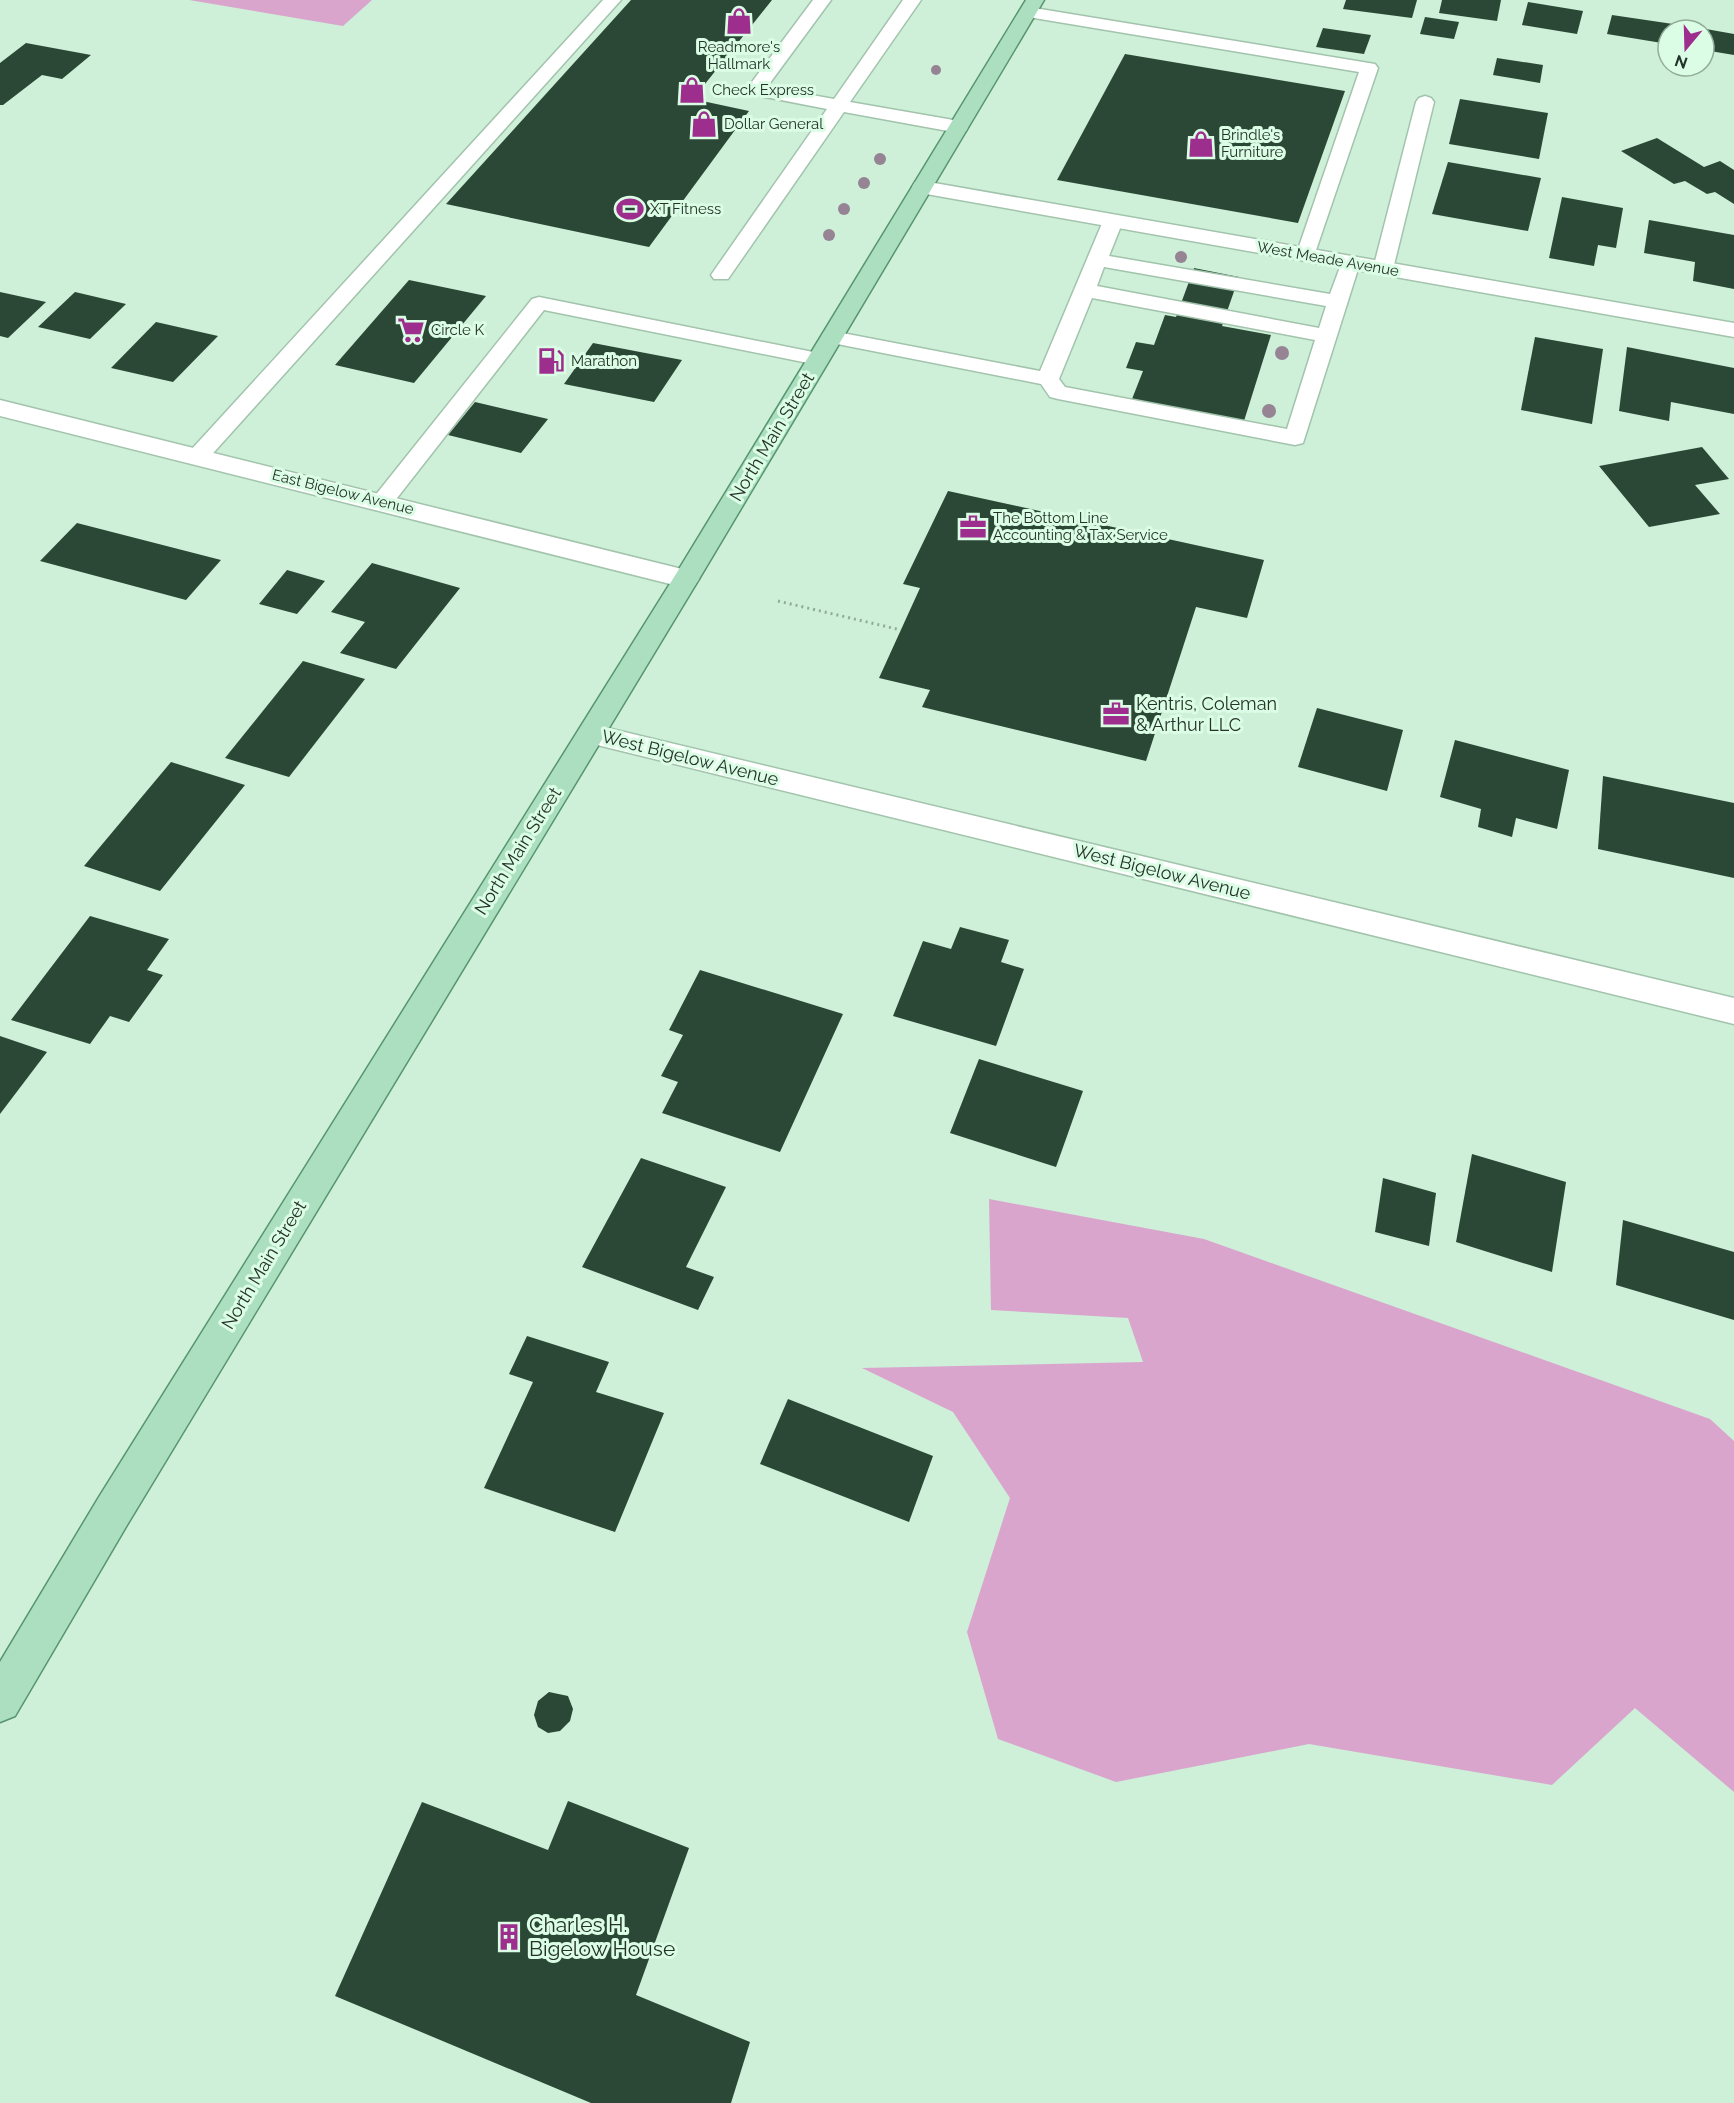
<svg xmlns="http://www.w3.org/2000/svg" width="1734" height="2103" font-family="Raleway,sans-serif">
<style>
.forest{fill:#d9a5cd}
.building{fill:#2b4836}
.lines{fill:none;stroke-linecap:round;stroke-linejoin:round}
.lane-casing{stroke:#a2c3ac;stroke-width:3}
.street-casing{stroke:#a2c3ac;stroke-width:3}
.secondary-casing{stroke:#a2c3ac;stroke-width:3}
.primary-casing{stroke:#58956f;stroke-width:3}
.path{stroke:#91ab99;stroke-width:3;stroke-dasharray:2 4;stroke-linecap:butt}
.lane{fill:#fff;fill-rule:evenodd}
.street{fill:#fff;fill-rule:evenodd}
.secondary{fill:#fff;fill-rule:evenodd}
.primary{fill:#abdfbf;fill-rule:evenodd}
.tree{fill:#968495}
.labels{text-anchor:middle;stroke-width:6;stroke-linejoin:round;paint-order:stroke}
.far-poi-label{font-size:15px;fill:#253229;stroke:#dbfde5;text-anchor:start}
.far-street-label{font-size:15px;fill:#253229;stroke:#dbfde5}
.street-label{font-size:18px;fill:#253229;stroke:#dbfde5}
.poi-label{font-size:18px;fill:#253229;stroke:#dbfde5;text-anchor:start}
.near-poi-label{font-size:21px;fill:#253229;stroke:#dbfde5;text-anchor:start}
</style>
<rect width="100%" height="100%" fill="#ceefd8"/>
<g class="forest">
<polygon points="189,0 372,0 343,26"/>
<polygon points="989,1199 1204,1239 1710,1419 1734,1441 1734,1792 1635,1708 1552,1785 1309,1744 1116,1782 998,1739 967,1632 1010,1498 953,1412 862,1368 1143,1362 1128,1318 991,1310"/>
</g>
<g class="building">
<polygon points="631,0 772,0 693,99 749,111 649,247 446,204"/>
<polygon points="1346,0 1417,0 1412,18 1343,9"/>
<polygon points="1442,0 1501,0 1497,21 1439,13"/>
<polygon points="1528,2 1583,11 1577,34 1522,25"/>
<polygon points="1612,15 1673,24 1672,30 1668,30 1668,44 1607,34"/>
<polygon points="1425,17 1459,22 1454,39 1420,34"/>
<polygon points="1323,28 1371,35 1364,54 1316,47"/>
<polygon points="1706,29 1734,34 1734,55 1704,50"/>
<polygon points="26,43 91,55 62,79 42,75 3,105 0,105 0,63"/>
<polygon points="1125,54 1345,91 1298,223 1057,180"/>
<polygon points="1497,58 1543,65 1540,83 1493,75"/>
<polygon points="1460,99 1548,113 1539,159 1449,144"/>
<polygon points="1657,138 1704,167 1720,161 1734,170 1734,204 1715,192 1707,194 1685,181 1674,184 1621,151"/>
<polygon points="1448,162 1541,178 1528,231 1432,214"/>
<polygon points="1562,197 1623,208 1616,248 1598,245 1594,266 1549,258"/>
<polygon points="1649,220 1734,235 1734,289 1693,281 1695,262 1644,253"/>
<polygon points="1194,268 1239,277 1222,326 1271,335 1244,421 1132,399 1143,371 1126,368 1136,342 1154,345 1165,315 1176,317"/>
<polygon points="409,280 486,296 414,383 335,365"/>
<polygon points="0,292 46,302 8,338 0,336"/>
<polygon points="75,292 126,304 90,339 38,327"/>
<polygon points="156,322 218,336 173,382 111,368"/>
<polygon points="1535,337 1603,349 1592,424 1521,410"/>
<polygon points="593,343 682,360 654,402 564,384"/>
<polygon points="1627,347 1734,368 1734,414 1671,402 1669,421 1619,411"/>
<polygon points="475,402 548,419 521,453 448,435"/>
<polygon points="1702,447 1729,479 1695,485 1720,514 1649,527 1599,466"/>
<polygon points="948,491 1264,560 1247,618 1196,607 1146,761 922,707 930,690 879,678 920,588 903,584"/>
<polygon points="77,523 221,560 186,600 40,561"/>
<polygon points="372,563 460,588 396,669 340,653 365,622 331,612"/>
<polygon points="287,570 325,581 297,614 259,604"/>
<polygon points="303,661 365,679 289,777 225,758"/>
<polygon points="1317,708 1403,730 1387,791 1298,767"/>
<polygon points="1455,740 1569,770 1557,829 1516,818 1512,837 1478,827 1481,809 1440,797"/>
<polygon points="171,762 245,785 160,891 84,866"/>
<polygon points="1603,776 1734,803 1734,878 1598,849"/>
<polygon points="90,916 169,939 147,970 163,975 129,1022 110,1016 90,1044 11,1020"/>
<polygon points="960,927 1009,940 1001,962 1024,969 996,1046 893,1016 923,941 951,949"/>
<polygon points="700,970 843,1014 780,1152 662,1113 678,1082 661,1076 683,1035 669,1030"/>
<polygon points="0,1036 47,1052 0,1114"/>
<polygon points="979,1059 1083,1091 1056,1167 950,1133"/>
<polygon points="1472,1154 1566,1182 1552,1272 1456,1242"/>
<polygon points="641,1158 726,1187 686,1267 714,1277 698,1310 582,1267"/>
<polygon points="1383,1178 1436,1193 1429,1246 1375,1232"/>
<polygon points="1623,1220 1734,1252 1734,1320 1616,1285"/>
<polygon points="527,1336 609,1362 596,1392 664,1413 615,1532 484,1488 533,1382 509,1374"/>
<polygon points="788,1399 933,1456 909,1522 760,1464"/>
<polygon points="549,1692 568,1696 573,1709 570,1721 560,1731 548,1733 538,1727 534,1715 538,1701"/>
<polygon points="568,1801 689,1848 636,1995 750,2042 731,2103 591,2103 335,1996 422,1802 548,1850"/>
</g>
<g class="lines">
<defs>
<g id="lane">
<polygon points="603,0 621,0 206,461 198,463 190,461 187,456 190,451"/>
<polygon points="813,0 831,0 767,87 834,99 903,0 921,0 850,102 959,121 966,123 968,127 966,131 959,133 844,112 728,279 714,279 711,275 827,109 755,95 749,94 746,90"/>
<polygon points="1028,7 1375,64 1378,68 1313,259 1299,259 1296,255 1359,72 1022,16 1019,12 1022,8"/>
<polygon points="1425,96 1431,98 1434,102 1393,269 1390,273 1376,273 1373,269 1416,102 1419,98"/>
<path d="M1113 215 1120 217 1123 221 1109 256 1330 294 1343 259H1357L1360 263 1303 443 1295 445 1058 399 1050 397 1041 384 832 343 824 342 821 337 824 332 832 331 1040 371 1103 221 1106 217ZM1104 267 1326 306 1319 328 1097 286ZM1092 298 1315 340 1287 429 1065 387 1059 379Z"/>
<polygon points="539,297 818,353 826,354 829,359 826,364 818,365 544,310 390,507 382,510 374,507 370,502 374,497 532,299"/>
</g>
<polygon id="street" points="923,181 1734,323 1734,337 915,192 912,187 915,182"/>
<g id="secondary">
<polygon points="0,400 686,570 695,573 699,579 695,585 686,588 0,416"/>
<polygon points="591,724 1734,998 1734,1024 581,741 577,734 581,727"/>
</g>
<polygon id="primary" points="1026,0 1044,0 699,579 127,1525 15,1716 0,1722 0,1662 99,1497 676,574"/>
</defs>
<use href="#lane" class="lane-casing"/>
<use href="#street" class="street-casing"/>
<use href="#secondary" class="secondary-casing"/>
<use href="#primary" class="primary-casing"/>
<polyline class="path" points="778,601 901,630"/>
<use href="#lane" class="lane"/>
<use href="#street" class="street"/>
<use href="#secondary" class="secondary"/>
<use href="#primary" class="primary"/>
</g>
<g class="tree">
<circle cx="936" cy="70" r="5"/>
<circle cx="880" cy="159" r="6"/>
<circle cx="864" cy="183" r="6"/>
<circle cx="844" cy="209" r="6"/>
<circle cx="829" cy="235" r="6"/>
<circle cx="1181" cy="257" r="6"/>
<circle cx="1282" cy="353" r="7"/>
<circle cx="1269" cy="411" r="7"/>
</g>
<defs>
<symbol id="shop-bare" viewBox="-9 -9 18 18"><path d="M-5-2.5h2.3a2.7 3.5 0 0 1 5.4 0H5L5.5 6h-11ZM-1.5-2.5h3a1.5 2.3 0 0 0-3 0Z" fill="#9d2e8d" stroke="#dbfde5" stroke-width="2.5" paint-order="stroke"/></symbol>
<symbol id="stadium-bare" viewBox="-9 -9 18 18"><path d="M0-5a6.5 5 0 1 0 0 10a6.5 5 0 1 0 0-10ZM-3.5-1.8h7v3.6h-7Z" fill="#9d2e8d" stroke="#dbfde5" stroke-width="2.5" paint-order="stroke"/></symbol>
<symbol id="supermarket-bare" viewBox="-9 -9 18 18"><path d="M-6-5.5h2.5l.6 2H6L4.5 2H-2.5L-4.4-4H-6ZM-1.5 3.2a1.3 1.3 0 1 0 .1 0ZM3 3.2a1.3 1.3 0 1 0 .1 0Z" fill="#9d2e8d" stroke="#dbfde5" stroke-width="2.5" paint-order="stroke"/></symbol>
<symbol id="fuel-bare" viewBox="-9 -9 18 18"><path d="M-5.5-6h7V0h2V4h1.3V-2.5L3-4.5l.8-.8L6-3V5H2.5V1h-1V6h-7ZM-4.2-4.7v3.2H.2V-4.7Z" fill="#9d2e8d" stroke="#dbfde5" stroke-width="2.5" paint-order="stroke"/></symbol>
<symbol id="office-bare" viewBox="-9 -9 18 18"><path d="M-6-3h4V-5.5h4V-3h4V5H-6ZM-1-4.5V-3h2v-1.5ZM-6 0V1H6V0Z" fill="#9d2e8d" stroke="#dbfde5" stroke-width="2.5" paint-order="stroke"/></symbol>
<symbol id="building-bare" viewBox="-9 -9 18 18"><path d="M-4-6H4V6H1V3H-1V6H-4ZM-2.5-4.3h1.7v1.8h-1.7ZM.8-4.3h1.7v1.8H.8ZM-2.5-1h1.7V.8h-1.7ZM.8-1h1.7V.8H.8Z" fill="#9d2e8d" stroke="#dbfde5" stroke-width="2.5" paint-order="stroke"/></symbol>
</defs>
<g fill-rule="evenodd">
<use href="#shop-bare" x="720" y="2" width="38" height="38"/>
<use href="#shop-bare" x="673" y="71" width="38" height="38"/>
<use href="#shop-bare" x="685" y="105" width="38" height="38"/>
<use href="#shop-bare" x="1182" y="125" width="38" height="38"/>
<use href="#stadium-bare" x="611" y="190" width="38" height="38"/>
<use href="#supermarket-bare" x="392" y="311" width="38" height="38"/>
<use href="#fuel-bare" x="532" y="342" width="38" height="38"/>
<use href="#office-bare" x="954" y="508" width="38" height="38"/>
<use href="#office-bare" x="1097" y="695" width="38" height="38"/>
<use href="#building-bare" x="490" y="1918" width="38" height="38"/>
</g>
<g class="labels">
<g class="far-poi-label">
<text x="739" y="52" text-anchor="middle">Readmore's<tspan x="739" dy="17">Hallmark</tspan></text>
<text x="712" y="95">Check Express</text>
<text x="724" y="129">Dollar General</text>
<text x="1221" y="140">Brindle's<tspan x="1221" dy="17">Furniture</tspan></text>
<text x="650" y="214">XT Fitness</text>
<text x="431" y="335">Circle K</text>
<text x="571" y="366">Marathon</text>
<text x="993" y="523">The Bottom Line<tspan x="993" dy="17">Accounting &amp; Tax Service</tspan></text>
</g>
<g class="far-street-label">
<text transform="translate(1328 259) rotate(10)" y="5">West Meade Avenue</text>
<text transform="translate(343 492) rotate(14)" y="5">East Bigelow Avenue</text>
</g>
<g class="street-label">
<text transform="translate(772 437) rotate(-59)" y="6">North Main Street</text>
<text transform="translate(690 758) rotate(14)" y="6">West Bigelow Avenue</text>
<text transform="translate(518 851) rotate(-58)" y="6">North Main Street</text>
<text transform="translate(1162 872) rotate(14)" y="6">West Bigelow Avenue</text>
<text transform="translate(264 1265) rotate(-59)" y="6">North Main Street</text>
</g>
<g class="poi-label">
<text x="1136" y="710">Kentris, Coleman<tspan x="1136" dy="21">&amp; Arthur LLC</tspan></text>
</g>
<g class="near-poi-label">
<text x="529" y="1932">Charles H.<tspan x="529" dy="24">Bigelow House</tspan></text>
</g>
</g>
<g transform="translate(1686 48) rotate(199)"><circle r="28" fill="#dbfde5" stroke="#92ac9a" stroke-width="1.5"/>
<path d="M0-4.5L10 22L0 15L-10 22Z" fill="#9d2e8d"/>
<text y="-9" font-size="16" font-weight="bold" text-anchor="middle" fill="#253229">N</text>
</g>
</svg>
